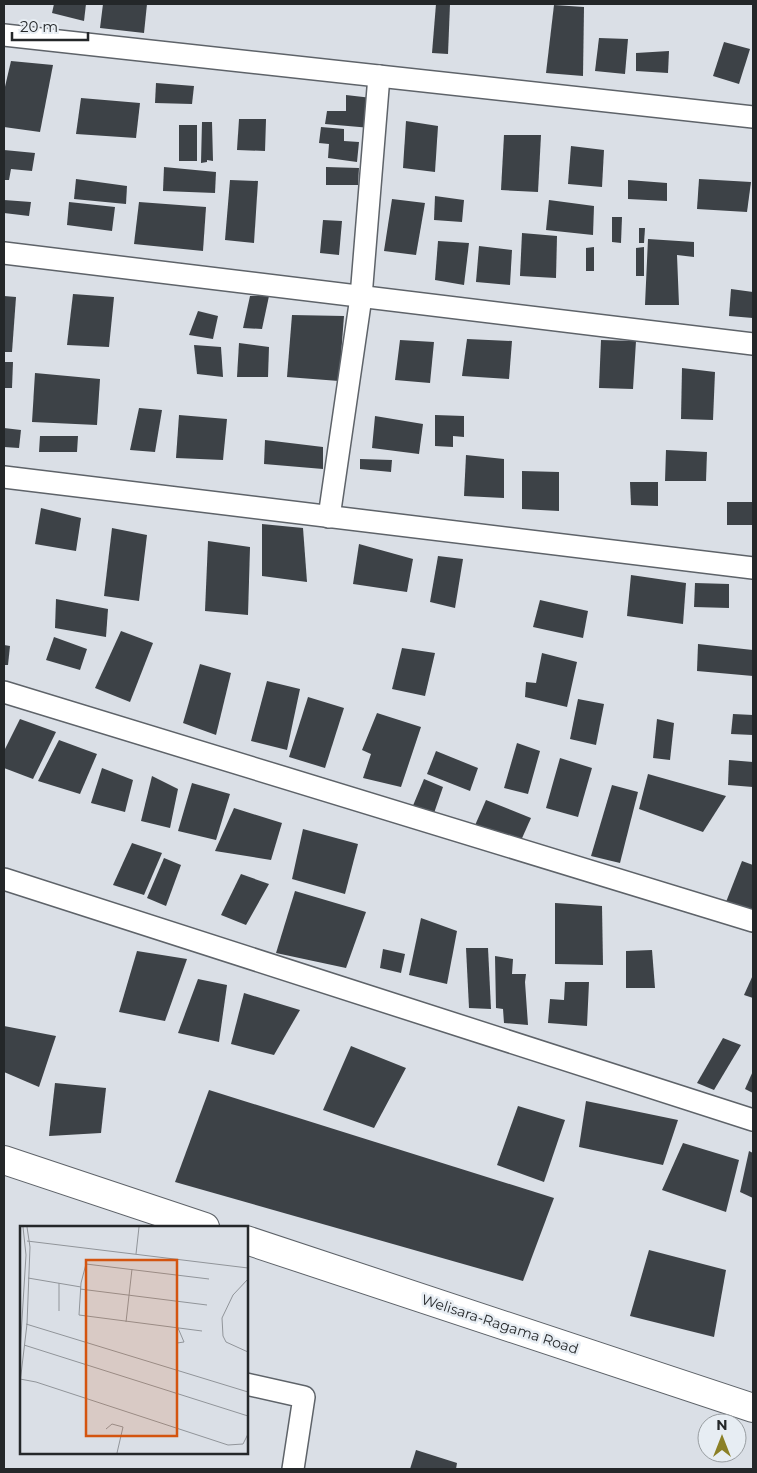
<svg xmlns="http://www.w3.org/2000/svg" width="757" height="1473" font-family="Montserrat,sans-serif">
<style>
.building{fill:#3d4247}
.lines{fill:none;stroke-linecap:round;stroke-linejoin:round}
.minor-casing{stroke:#5e6369;stroke-width:24}
.primary-casing{stroke:#5e6369;stroke-width:30}
.minor{stroke:#fff;stroke-width:21}
.primary{stroke:#fff;stroke-width:28}
.labels{text-anchor:middle;stroke-width:5;stroke-linejoin:round;paint-order:stroke}
.street-label{font-size:14px;fill:#242729;stroke:#e7edf3}
.inset-road{fill:none;stroke:#91959a;stroke-width:1}
.view{fill:#d4540f;fill-opacity:0.15;stroke:#d4540f;stroke-width:2.5}
.inset-edge{fill:none;stroke:#242729;stroke-width:2.5}
</style>
<rect width="100%" height="100%" fill="#dadfe6"/>
<g class="building">
<polygon points="54,4 86,4 84,21 52,13"/>
<polygon points="103,4 147,4 144,33 100,28"/>
<polygon points="436,4 450,4 448,54 432,53"/>
<polygon points="554,5 584,7 583,76 546,73"/>
<polygon points="599,38 628,39 625,74 595,71"/>
<polygon points="724,42 750,49 739,84 713,76"/>
<polygon points="669,51 668,73 636,71 636,53"/>
<polygon points="11,61 53,65 40,132 4,127 4,91"/>
<polygon points="156,83 194,86 192,104 155,103"/>
<polygon points="346,95 372,98 371,128 325,124 327,111 346,111"/>
<polygon points="81,98 140,103 136,138 76,134"/>
<polygon points="239,119 266,119 265,151 237,150"/>
<polygon points="406,121 438,126 435,172 403,168"/>
<polygon points="202,122 212,122 213,161 207,160 207,162 201,163"/>
<rect x="179" y="125" width="18" height="36"/>
<polygon points="321,127 344,129 344,141 359,142 357,162 328,158 329,144 319,143"/>
<polygon points="504,135 541,135 538,192 501,190"/>
<polygon points="571,146 604,150 602,187 568,184"/>
<polygon points="4,150 35,153 32,171 11,169 9,180 4,180"/>
<polygon points="164,167 216,172 215,193 163,191"/>
<polygon points="326,167 359,168 358,185 326,185"/>
<polygon points="76,179 127,186 126,204 74,199"/>
<polygon points="699,179 751,182 747,212 697,209"/>
<polygon points="230,180 258,181 254,243 225,240"/>
<polygon points="628,180 667,183 667,201 628,199"/>
<polygon points="435,196 464,200 462,222 434,220"/>
<polygon points="392,199 425,203 416,255 384,251"/>
<polygon points="4,200 31,202 29,216 4,213"/>
<polygon points="549,200 594,206 593,235 546,230"/>
<polygon points="69,202 115,207 112,231 67,225"/>
<polygon points="139,202 206,207 203,251 134,244"/>
<polygon points="612,217 622,217 621,243 612,242"/>
<polygon points="323,220 342,221 339,255 320,253"/>
<polygon points="639,228 645,228 644,243 639,243"/>
<polygon points="522,233 557,236 556,278 520,276"/>
<polygon points="648,239 694,242 694,257 677,255 679,305 645,305"/>
<polygon points="438,241 469,243 464,285 435,280"/>
<polygon points="479,246 512,250 510,285 476,282"/>
<polygon points="594,247 594,271 586,271 586,248"/>
<polygon points="644,247 644,276 636,276 636,248"/>
<polygon points="731,289 753,292 753,318 729,316"/>
<polygon points="73,294 114,297 109,347 67,345"/>
<polygon points="4,296 16,297 12,352 4,352"/>
<polygon points="250,296 269,296 262,329 243,328"/>
<polygon points="198,311 218,316 213,339 189,335"/>
<polygon points="292,315 344,316 339,381 287,377"/>
<polygon points="467,339 512,341 509,379 462,376"/>
<polygon points="400,340 434,342 430,383 395,380"/>
<polygon points="601,340 636,341 633,389 599,388"/>
<polygon points="239,343 269,347 268,377 237,377"/>
<polygon points="194,345 221,347 223,377 197,374"/>
<polygon points="4,362 13,362 12,388 4,388"/>
<polygon points="682,368 715,372 713,420 681,419"/>
<polygon points="35,373 100,379 97,425 32,422"/>
<polygon points="139,408 162,410 155,452 130,450"/>
<polygon points="179,415 227,419 223,460 176,458"/>
<polygon points="435,415 464,416 464,437 453,436 453,447 435,446"/>
<polygon points="375,416 423,424 419,454 372,448"/>
<polygon points="4,428 21,430 19,448 4,447"/>
<polygon points="40,436 78,436 77,452 39,452"/>
<polygon points="265,440 323,447 323,469 264,464"/>
<polygon points="666,450 707,452 706,481 665,481"/>
<polygon points="466,455 504,459 504,498 464,496"/>
<polygon points="360,459 392,460 391,472 360,469"/>
<polygon points="522,471 559,472 559,511 522,509"/>
<polygon points="630,482 658,482 658,506 631,505"/>
<rect x="727" y="502" width="26" height="23"/>
<polygon points="41,508 81,518 76,551 35,544"/>
<polygon points="262,524 303,528 307,582 262,576"/>
<polygon points="112,528 147,535 139,601 104,596"/>
<polygon points="208,541 250,547 248,615 205,611"/>
<polygon points="359,544 413,559 407,592 353,584"/>
<polygon points="438,556 463,559 455,608 430,602"/>
<polygon points="631,575 686,583 683,624 627,616"/>
<polygon points="695,583 729,584 729,608 694,607"/>
<polygon points="56,599 108,609 106,637 55,628"/>
<polygon points="540,600 588,611 583,638 533,627"/>
<polygon points="121,631 153,643 130,702 95,688"/>
<polygon points="54,637 87,649 80,670 46,660"/>
<polygon points="698,644 753,650 753,676 697,671"/>
<polygon points="4,645 10,646 8,665 4,665"/>
<polygon points="402,648 435,653 425,696 392,689"/>
<polygon points="542,653 577,662 567,707 525,697 526,682 536,683"/>
<polygon points="200,664 231,673 216,735 183,723"/>
<polygon points="267,681 300,689 287,750 251,741"/>
<polygon points="308,697 344,708 325,768 289,757"/>
<polygon points="578,699 604,704 596,745 570,739"/>
<polygon points="377,713 421,727 401,787 363,778 371,754 362,750"/>
<polygon points="733,714 753,715 753,735 731,734"/>
<polygon points="20,719 56,732 33,779 4,768 4,751"/>
<polygon points="657,719 674,723 670,760 653,758"/>
<polygon points="59,740 97,754 80,794 38,781"/>
<polygon points="517,743 540,751 528,794 504,788"/>
<polygon points="436,751 478,768 470,791 427,774"/>
<polygon points="560,758 592,768 578,817 546,808"/>
<polygon points="729,760 753,762 753,787 728,785"/>
<polygon points="102,768 133,780 125,812 91,803"/>
<polygon points="648,774 726,796 703,832 639,809"/>
<polygon points="152,776 178,789 170,828 141,821"/>
<polygon points="424,779 443,787 433,816 412,808"/>
<polygon points="192,783 230,794 216,840 178,831"/>
<polygon points="612,785 638,792 620,863 591,856"/>
<polygon points="486,800 531,818 519,845 473,830"/>
<polygon points="234,808 282,823 271,860 215,851"/>
<polygon points="303,829 358,844 345,894 292,879"/>
<polygon points="132,843 162,853 144,895 113,885"/>
<polygon points="164,858 181,865 166,906 147,898"/>
<polygon points="742,861 753,865 753,911 726,902"/>
<polygon points="241,874 269,884 246,925 221,915"/>
<polygon points="295,891 366,912 346,968 276,953"/>
<polygon points="555,903 602,906 603,965 555,964"/>
<polygon points="421,918 457,931 447,984 409,975"/>
<polygon points="466,948 488,948 491,1009 469,1008"/>
<polygon points="383,949 405,954 401,973 380,968"/>
<polygon points="652,950 655,988 626,988 626,951"/>
<polygon points="137,951 187,959 165,1021 119,1012"/>
<polygon points="495,956 513,959 512,974 526,974 525,982 528,1025 504,1023 503,1009 496,1008"/>
<polygon points="753,975 753,998 744,995"/>
<polygon points="198,979 227,985 219,1042 178,1033"/>
<polygon points="565,982 589,982 587,1026 548,1023 550,999 564,1000"/>
<polygon points="244,993 300,1010 274,1055 231,1044"/>
<polygon points="4,1026 56,1036 39,1087 4,1072"/>
<polygon points="723,1038 741,1045 714,1090 697,1083"/>
<polygon points="351,1046 406,1068 374,1128 323,1110"/>
<polygon points="753,1071 753,1093 745,1089"/>
<polygon points="55,1083 106,1088 101,1133 49,1136"/>
<polygon points="209,1090 554,1198 523,1281 175,1182"/>
<polygon points="586,1101 678,1120 663,1165 579,1147"/>
<polygon points="518,1106 565,1120 544,1182 497,1165"/>
<polygon points="683,1143 739,1160 726,1212 662,1190"/>
<polygon points="749,1151 753,1153 753,1198 740,1192"/>
<polygon points="649,1250 726,1270 714,1337 630,1316"/>
<polygon points="416,1450 457,1463 456,1469 410,1469"/>
</g>
<g class="lines">
<defs>
<g id="minor">
<polyline points="4,35 753,117"/>
<polyline points="4,253 753,344"/>
<polyline points="4,477 753,568"/>
<polyline points="329,517 361,297 379,76"/>
<polyline points="4,692 753,921"/>
<polyline points="4,879 753,1120"/>
<polyline points="246,1384 304,1397 293,1469"/>
</g>
<g id="primary">
<polyline points="4,1160 205,1227"/>
<polyline points="246,1240 753,1408"/>
</g>
</defs>
<use href="#minor" class="minor-casing"/>
<use href="#primary" class="primary-casing"/>
<use href="#minor" class="minor"/>
<use href="#primary" class="primary"/>
</g>
<g class="labels">
<g class="street-label">
<text transform="translate(500 1324) rotate(18)" y="5">Welisara-Ragama Road</text>
</g>
</g>
<g transform="translate(20 1226)">
<rect width="228" height="228" fill="#dadfe6"/>
<path class="inset-road" d="M7 15 228 42M116 28 119 1M8 52 61 61M228 53 213 69 202 92 203 110 206 116 228 126M60 63 187 79M39 85V57M106 96 112 43M6 98 228 166M182 105 59 89 61 57 66 38 189 53M157 117 164 116 158 102M4 119 228 190M0 126 6 29 3 1M0 153 16 156 208 219 223 218 228 208M0 157 7 98 10 21 7 1M86 203 92 198 103 201 97 227"/>
<path class="view" d="M66 34H157V210H66Z"/>
<rect width="228" height="228" class="inset-edge"/>
</g>
<rect width="757" height="1473" fill="none" stroke="#242729" stroke-width="10"/>
<g transform="translate(722 1438)"><circle r="24" fill="#e7edf3" stroke="#999ea2"/>
<path d="M0-4L9 19L0 12L-9 19Z" fill="#8b8027"/>
<text y="-8" font-size="14" font-weight="bold" text-anchor="middle" fill="#242729">N</text>
</g>
<path d="M12 32v8h76v-8" fill="none" stroke="#242729" stroke-width="2.5"/>
<text x="20" y="32" font-size="15" fill="#242729" stroke="#e7edf3" stroke-width="4" paint-order="stroke">20 m</text>
</svg>
